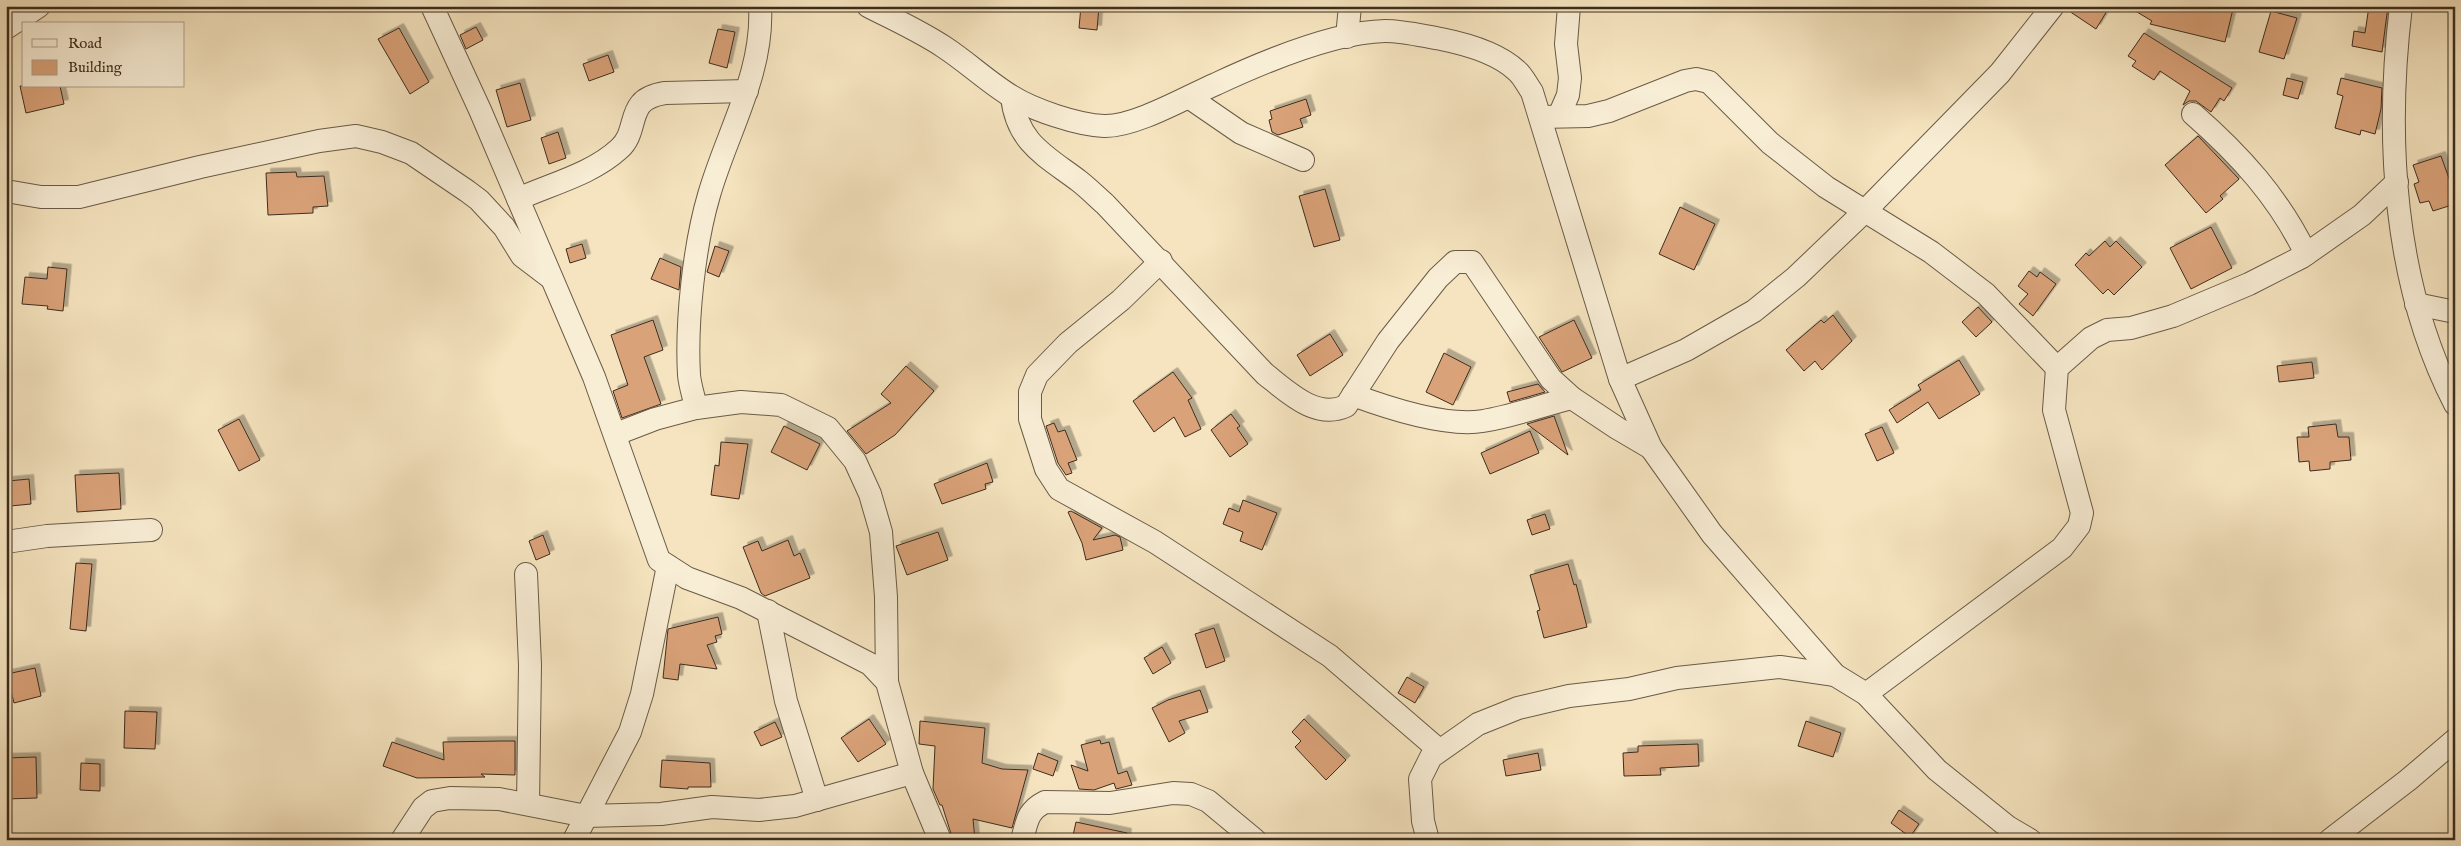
<svg xmlns="http://www.w3.org/2000/svg" width="2461" height="846" font-family="'IM FELL English',serif">
<style>
.building{fill:#daa279;stroke:#3c2d1f;filter:url(#shadow)}
.lines{fill:none;stroke-linecap:round;stroke-linejoin:round}
.minor-casing{stroke:#6a5b47;stroke-width:24}
.minor{stroke:#f8edd5;stroke-width:22}
</style>
<defs>
<filter id="shadow"><feDropShadow dx="4.5" dy="-4.5" stdDeviation="0" flood-color="#0004"/></filter>
</defs>
<rect width="100%" height="100%" fill="#f5e4bf"/>
<filter id="stains"><feTurbulence type="fractalNoise" baseFrequency=".004" numOctaves="4"/><feColorMatrix values="0 0 0 0 .2 0 0 0 0 .09 0 0 0 0 .02 0 0 0 .5 -.17"/></filter>
<radialGradient id="worn" r=".72"><stop offset=".6" stop-color="#630" stop-opacity="0"/><stop offset="1" stop-color="#630" stop-opacity=".3"/></radialGradient>
<g class="building">
<polygon points="1081,6 1099,6 1097,30 1079,28"/>
<polygon points="2066,6 2110,6 2096,29 2066,9"/>
<polygon points="2127,6 2224,6 2233,9 2225,42 2150,24 2152,21"/>
<polygon points="2369,6 2388,6 2382,52 2352,46 2354,31 2365,33"/>
<polygon points="2271,11 2297,18 2284,59 2259,52"/>
<polygon points="476,27 483,40 466,49 460,35"/>
<polygon points="399,28 429,82 410,94 378,39"/>
<polygon points="718,29 735,32 727,68 709,63"/>
<polygon points="2144,33 2232,88 2224,101 2220,98 2211,112 2196,101 2189,101 2183,105 2190,91 2160,71 2154,80 2132,66 2136,61 2128,56"/>
<polygon points="608,55 614,72 589,81 583,64"/>
<polygon points="2287,78 2303,82 2298,99 2283,95"/>
<polygon points="2341,78 2382,88 2381,109 2375,134 2361,130 2360,135 2335,128 2343,96 2337,94"/>
<polygon points="520,83 531,120 507,127 496,90"/>
<polygon points="20,86 60,86 64,104 26,113"/>
<polygon points="1306,99 1311,115 1300,119 1303,127 1278,135 1272,132 1269,120 1272,119 1270,111"/>
<polygon points="558,132 566,158 549,164 541,138"/>
<polygon points="2198,136 2239,179 2220,196 2223,199 2206,213 2165,165"/>
<polygon points="2441,156 2455,195 2455,204 2433,211 2429,201 2420,203 2414,184 2419,182 2413,165"/>
<polygon points="296,172 297,177 324,176 328,206 313,207 313,213 268,215 266,173"/>
<polygon points="1325,189 1340,240 1314,247 1299,196"/>
<polygon points="1680,207 1715,224 1694,270 1659,254"/>
<polygon points="2211,227 2232,268 2191,289 2170,248"/>
<polygon points="2105,241 2110,247 2116,241 2142,267 2114,295 2108,289 2103,294 2075,265 2086,253 2089,256"/>
<polygon points="582,244 586,258 570,263 566,249"/>
<polygon points="715,246 729,251 719,277 707,272"/>
<polygon points="660,258 681,267 679,290 651,279"/>
<polygon points="48,267 67,269 63,311 47,309 48,306 22,304 25,277 47,279"/>
<polygon points="2029,271 2037,277 2040,272 2056,284 2033,316 2019,304 2028,294 2018,286"/>
<polygon points="1978,307 1992,322 1976,337 1962,322"/>
<polygon points="1833,315 1852,341 1822,370 1815,361 1804,371 1786,350 1821,320 1824,323"/>
<polygon points="653,320 663,350 644,357 661,404 622,418 613,391 628,385 611,335"/>
<polygon points="1574,320 1592,358 1562,372 1539,337"/>
<polygon points="1330,334 1343,355 1310,376 1297,355"/>
<polygon points="1444,353 1471,367 1453,405 1426,392"/>
<polygon points="1959,360 1980,394 1939,419 1928,402 1897,423 1889,410 1921,390 1918,385"/>
<polygon points="2312,362 2314,378 2279,382 2277,366"/>
<polygon points="906,366 934,391 895,435 866,454 847,431 891,403 881,394"/>
<polygon points="1173,372 1192,398 1188,400 1201,429 1185,437 1174,417 1154,432 1133,401"/>
<polygon points="1538,384 1545,392 1510,402 1507,392"/>
<polygon points="1231,414 1240,426 1237,428 1248,444 1230,457 1211,430"/>
<polygon points="1554,416 1568,455 1527,424"/>
<polygon points="239,419 260,460 239,471 218,430"/>
<polygon points="1054,423 1058,432 1065,430 1077,460 1068,463 1072,473 1066,475 1058,463 1046,426"/>
<polygon points="2336,424 2338,437 2349,437 2351,460 2330,462 2330,469 2310,471 2309,461 2299,462 2297,437 2309,437 2308,427"/>
<polygon points="784,426 820,444 807,470 771,452"/>
<polygon points="1882,427 1894,453 1877,461 1865,434"/>
<polygon points="1530,431 1539,453 1490,474 1481,453"/>
<polygon points="721,442 748,444 739,499 711,495 715,465 719,466"/>
<polygon points="987,463 993,482 985,484 986,489 942,504 934,484"/>
<polygon points="119,473 121,509 77,512 75,475"/>
<polygon points="29,479 31,504 10,506 8,481"/>
<polygon points="1243,500 1277,513 1262,550 1240,541 1243,532 1223,524 1229,508 1239,512"/>
<polygon points="1071,511 1102,528 1093,540 1115,535 1120,537 1123,550 1086,560 1082,543 1068,512"/>
<polygon points="1545,514 1550,529 1532,535 1527,520"/>
<polygon points="938,532 948,560 907,575 896,546"/>
<polygon points="543,535 550,554 536,560 529,541"/>
<polygon points="788,540 794,556 800,553 810,578 765,596 761,593 743,547 758,541 762,551"/>
<polygon points="76,563 92,564 86,631 70,629"/>
<polygon points="1568,564 1574,585 1576,584 1587,627 1544,638 1537,611 1540,610 1530,575"/>
<polygon points="718,617 722,634 715,636 717,642 707,645 717,669 680,664 678,680 663,678 668,629"/>
<polygon points="1214,628 1225,661 1206,668 1195,634"/>
<polygon points="1162,647 1171,663 1153,674 1144,658"/>
<polygon points="35,668 41,696 14,703 7,674"/>
<polygon points="1407,677 1424,687 1415,703 1398,693"/>
<polygon points="1200,690 1208,712 1179,721 1185,733 1169,742 1152,708 1168,700"/>
<polygon points="125,711 157,712 155,749 124,748"/>
<polygon points="869,719 886,744 858,762 841,738"/>
<polygon points="1304,719 1346,760 1326,780 1295,747 1301,741 1292,732"/>
<polygon points="920,721 985,728 982,763 1002,769 1028,770 1012,828 973,819 975,840 953,840 942,805 940,805 933,789 935,746 919,744"/>
<polygon points="1806,721 1841,733 1833,757 1798,746"/>
<polygon points="775,722 782,737 761,746 754,732"/>
<polygon points="1100,740 1101,744 1109,742 1118,774 1127,771 1132,785 1116,789 1114,783 1094,790 1079,789 1071,765 1088,771 1081,745"/>
<polygon points="500,741 515,741 515,775 481,774 485,777 417,778 383,766 392,742 444,760 443,742"/>
<polygon points="1698,744 1699,766 1660,768 1661,775 1624,776 1623,753 1638,752 1638,746"/>
<polygon points="1038,753 1058,761 1053,776 1033,769"/>
<polygon points="1538,753 1541,770 1506,776 1503,760"/>
<polygon points="36,757 37,798 6,799 6,758"/>
<polygon points="662,760 710,763 711,787 688,787 688,789 660,787"/>
<polygon points="81,763 100,764 100,791 80,790"/>
<polygon points="1899,810 1919,824 1910,837 1891,823"/>
<polygon points="1076,822 1127,833 1126,840 1072,840"/>
</g>
<g class="lines">
<defs>
<g id="minor">
<polyline points="432,6 480,110 594,377 659,560 687,578 741,598 870,664 887,682 912,773 940,840"/>
<path d="M868 6C893 19 920 31 944 47 967 62 988 82 1011 96 1033 110 1078 125 1104 126 1135 127 1188 96 1216 84 1263 62 1334 32 1385 31 1404 31 1423 36 1441 39 1466 44 1498 53 1517 71 1523 76 1527 85 1532 92L1620 379 1651 448 1712 534 1835 675 1866 694 1937 770 2008 827 2030 840"/>
<path d="M2401 6C2385 137 2393 284 2455 404"/>
<polyline points="6,28 39,6"/>
<polyline points="1347,37 1350,6"/>
<path d="M1012 97C1017 143 1046 156 1079 181 1088 188 1097 197 1105 204L1265 374C1288 392 1316 420 1346 406L1388 341 1438 278 1455 262H1472L1551 379 1572 398 1617 428 1651 448"/>
<polyline points="1190,98 1241,133 1303,160"/>
<path d="M2193 114C2240 155 2279 198 2306 254"/>
<polyline points="1559,116 1568,95 1570,78 1566,44 1569,6"/>
<polyline points="1541,117 1588,116 1609,111 1685,81 1696,79 1709,82 1770,143 1826,187 1931,252 1986,294 2057,368"/>
<polyline points="6,191 41,197 79,197 200,167 319,141 356,136 382,142 411,153 467,191 479,200 504,227 522,256 551,278"/>
<path d="M518 199C551 184 592 174 619 149 641 130 623 99 665 93L747 91"/>
<polyline points="1161,261 1121,300 1068,343 1037,375 1030,392 1030,419 1046,469 1059,489 1155,542 1330,656 1439,750"/>
<polyline points="2416,304 2455,312"/>
<polyline points="1620,379 1686,350 1754,311 1796,277 1865,211 2000,73 2053,6"/>
<path d="M1353 395C1388 408 1446 427 1483 421 1514 416 1542 405 1572 398"/>
<path d="M696 408C694 397 690 386 689 375 686 322 694 246 709 195 727 132 764 73 760 6"/>
<polyline points="616,434 655,419 696,408 741,402 781,405 828,428 855,461 870,494 881,532 886,597 887,682"/>
<polyline points="6,542 47,536 151,530"/>
<polyline points="526,574 530,665 528,804"/>
<polyline points="768,611 786,701 817,800"/>
<polyline points="1866,694 2062,548 2079,526 2082,513 2054,410 2057,368 2091,338 2107,330 2131,328 2173,316 2249,284 2302,257 2362,215 2397,182"/>
<polyline points="402,840 423,808 432,801 450,798 499,799 586,816 661,814 712,807 759,810 795,806 912,773"/>
<polyline points="574,840 630,732 642,694 668,566"/>
<path d="M1022 840C1027 822 1027 811 1045 802L1110 803 1173 793 1191 794 1208 801 1255 840"/>
<polyline points="1428,840 1423,821 1420,779 1431,757 1478,724 1518,708 1569,696 1629,689 1677,678 1780,667 1835,675"/>
<polyline points="2330,840 2408,780 2455,740"/>
</g>
</defs>
<use href="#minor" class="minor-casing"/>
<use href="#minor" class="minor"/>
</g>
<rect width="2461" height="846" fill="none" stroke="#f5e4bf" stroke-width="25"/>
<rect x="8" y="8" width="2446" height="831" fill="none" stroke="#3c2d1f" stroke-width="2.5"/>
<rect x="12" y="12" width="2436" height="821" fill="none" stroke="#3c2d1f"/>
<rect x="22" y="22" width="162" height="65" fill="#f8edd5" stroke="#ada08c"/>
<rect x="32" y="39" width="25" height="8" fill="#f8edd5" stroke="#ada08c"/>
<text x="68" y="48" font-size="15" fill="#3c2d1f">Road</text>
<rect x="32" y="60" width="25" height="15" fill="#daa279" stroke="#ada08c"/>
<text x="68" y="72" font-size="15" fill="#3c2d1f">Building</text>
<rect width="100%" height="100%" filter="url(#stains)"/>
<rect width="100%" height="100%" fill="url(#worn)"/>
</svg>
